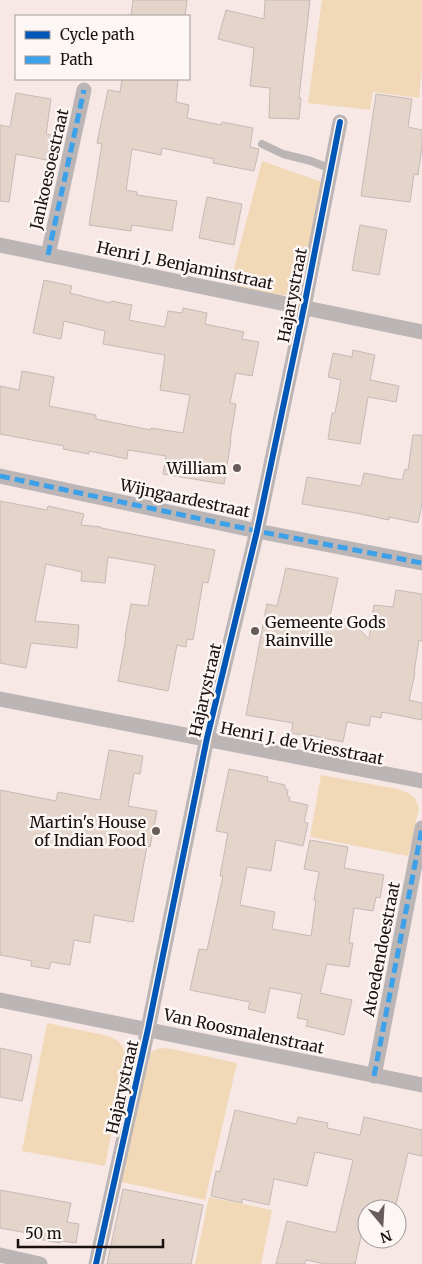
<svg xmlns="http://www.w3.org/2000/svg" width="422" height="1264" font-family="Merriweather,serif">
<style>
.green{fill:#f1d8b6}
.building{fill:#e5d4ca;stroke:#c4bab6}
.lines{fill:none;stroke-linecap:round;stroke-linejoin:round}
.lane{stroke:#bbb5b5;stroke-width:8}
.street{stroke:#bbb5b5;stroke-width:15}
.quiet{stroke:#3da1ea;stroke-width:5;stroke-dasharray:10 5;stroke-linecap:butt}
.cycleway-casing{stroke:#fcf6f5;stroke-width:9}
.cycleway{stroke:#0057b8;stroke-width:6}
.poi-dot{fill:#675c5a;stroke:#fcf6f5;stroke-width:2}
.labels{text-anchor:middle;stroke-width:5;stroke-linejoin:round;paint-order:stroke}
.street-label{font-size:16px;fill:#1a110f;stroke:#fcf6f5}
.poi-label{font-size:16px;fill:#1a110f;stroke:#fcf6f5;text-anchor:end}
</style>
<rect width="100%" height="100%" fill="#f7e8e5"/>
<g class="green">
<polygon points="322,0 422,0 422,70 419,98 373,92 370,110 308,103"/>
<polygon points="262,161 322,182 300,288 293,294 275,296 230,284"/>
<polygon points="321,775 398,789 408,793 415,798 419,808 408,856 310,837"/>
<polygon points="47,1023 108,1036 118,1041 124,1049 126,1060 105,1166 22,1151"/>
<polygon points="160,1048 172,1049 237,1063 205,1200 117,1181 149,1053"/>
<polygon points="209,1197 272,1210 261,1264 195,1264"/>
</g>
<g class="building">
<polygon points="133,0 187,0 185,16 131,16"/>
<polygon points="265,0 310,0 299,98 301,98 299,119 269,118 270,88 250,86 254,48 218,39 226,10 264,19"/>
<polygon points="122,79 178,79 176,102 189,105 187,118 221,125 222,122 253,128 250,147 259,149 254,171 213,163 214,159 162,148 161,155 132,149 126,190 137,192 137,195 177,201 172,231 132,225 131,231 89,225 102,144 97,143 108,90 120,92"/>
<polygon points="16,93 51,99 46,134 52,135 47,160 16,154 9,202 0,201 0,125 10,127"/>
<polygon points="376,94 412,99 408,127 422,130 422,147 418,175 414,174 410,202 361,196"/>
<polygon points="207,197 242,204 234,245 199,238"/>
<polygon points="360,225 387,230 379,275 352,270"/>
<polygon points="44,280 72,286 70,293 110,303 111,301 132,305 129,320 165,327 168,311 182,313 183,308 207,313 205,324 244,332 242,339 259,342 252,376 236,373 230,403 236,404 230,441 231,441 224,484 163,474 166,456 128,450 127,459 89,451 89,454 63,449 64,446 0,434 0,386 19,390 22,371 54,377 49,406 96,415 96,419 151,430 151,428 183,433 190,395 160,390 165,355 103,344 105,331 64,321 61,339 33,333"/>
<polygon points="353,350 375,355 370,380 399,386 396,402 368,397 360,444 328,439 332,413 335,413 341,380 328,377 333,353 352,357"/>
<polygon points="413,435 422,435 422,504 418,523 389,517 389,520 356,513 302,504 307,477 361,486 364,473 402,480 405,469 408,470"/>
<polygon points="0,501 47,510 48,506 84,514 81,525 101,527 101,528 215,550 208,583 203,582 193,640 187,639 186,647 177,645 168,691 118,681 126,637 125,637 131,604 148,606 155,565 108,557 105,583 81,581 82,572 46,564 35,621 79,625 77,648 31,643 26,668 0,663"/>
<polygon points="286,568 338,578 330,616 350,620 369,639 374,605 393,607 396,590 422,594 422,641 419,640 414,673 415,673 409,700 422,703 422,720 382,712 381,718 371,716 369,726 347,722 343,742 309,735 309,736 291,733 293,723 246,715 267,604 277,606"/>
<polygon points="109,750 143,756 140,774 134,773 128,806 157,811 150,847 147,846 133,922 94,915 90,943 74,940 70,965 51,962 49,969 31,966 32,961 0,955 0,790 56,801 58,792 100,800"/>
<polygon points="229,769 268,777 267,781 285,785 285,789 288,790 287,796 290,797 289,801 308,805 304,822 308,823 303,846 276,840 271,871 247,867 240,905 275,912 272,929 311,936 316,900 314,900 319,872 304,869 310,840 348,847 344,868 384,875 380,898 376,897 373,911 354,908 349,943 353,943 349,967 327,964 320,993 352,1000 344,1035 306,1026 308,1020 297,1018 302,994 270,988 265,1013 248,1009 250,1002 190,990 199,949 207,950 223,876 220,876 228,833 216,831"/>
<polygon points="0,1048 32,1055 22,1101 0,1097"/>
<polygon points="235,1110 296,1124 298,1117 328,1123 327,1128 360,1135 364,1117 422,1130 422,1156 408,1153 395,1209 367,1209 367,1223 364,1223 355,1264 326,1264 306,1260 305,1264 276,1264 287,1221 332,1232 336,1232 353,1160 315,1152 307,1186 274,1179 269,1205 242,1199 242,1203 211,1196 216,1171 220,1172"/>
<polygon points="123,1189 203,1205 191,1264 107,1264"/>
<polygon points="0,1190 71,1203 67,1222 79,1224 76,1243 61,1241 60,1243 43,1240 44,1236 0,1228"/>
</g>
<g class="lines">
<polyline class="lane" points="262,144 283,154 311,161 331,169"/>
<g class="street">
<polyline points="0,245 422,332"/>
<polyline points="48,255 84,90"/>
<polyline points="0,476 257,531 422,563"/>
<polyline points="0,699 422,781"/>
<polyline points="0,1000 422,1085"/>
<polyline points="374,1076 422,828"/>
<polyline points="0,1255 40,1264"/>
<polyline points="96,1264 148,1029 207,738 257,531 304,307 340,122"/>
</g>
<g class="quiet">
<polyline points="48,255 84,90"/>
<polyline points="0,476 257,531 422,563"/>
<polyline points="374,1076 422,828"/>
</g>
<defs>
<polyline id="cycleway" points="96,1264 148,1029 207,738 257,531 304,307 340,122"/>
</defs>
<use href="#cycleway" class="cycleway-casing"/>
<use href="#cycleway" class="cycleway"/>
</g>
<g class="poi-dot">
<circle cx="237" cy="468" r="5"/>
<circle cx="255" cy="631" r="5"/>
<circle cx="156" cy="831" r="5"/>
</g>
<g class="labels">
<g class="street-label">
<text transform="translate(49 169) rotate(-77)" y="6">Jankoesoestraat</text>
<text transform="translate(185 265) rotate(12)" y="6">Henri J. Benjaminstraat</text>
<text transform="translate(292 295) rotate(-79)" y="6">Hajarystraat</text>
<text transform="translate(185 498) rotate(12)" y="6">Wijngaardestraat</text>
<text transform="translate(205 690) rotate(-77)" y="6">Hajarystraat</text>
<text transform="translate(302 743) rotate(11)" y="6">Henri J. de Vriesstraat</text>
<text transform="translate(381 949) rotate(-79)" y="6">Atoedendoestraat</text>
<text transform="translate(244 1031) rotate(12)" y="6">Van Roosmalenstraat</text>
<text transform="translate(122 1087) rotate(-77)" y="6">Hajarystraat</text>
</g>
<g class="poi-label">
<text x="227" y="474">William</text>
<text x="265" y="628" text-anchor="start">Gemeente Gods<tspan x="265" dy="18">Rainville</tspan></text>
<text x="146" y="828">Martin's House<tspan x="146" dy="18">of Indian Food</tspan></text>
</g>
</g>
<rect x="15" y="15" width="175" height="65" fill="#fcf6f5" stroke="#a29a99"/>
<rect x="25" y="31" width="25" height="8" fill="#0057b8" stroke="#a29a99"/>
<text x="60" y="40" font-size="15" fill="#1a110f">Cycle path</text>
<rect x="25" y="56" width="25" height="8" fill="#3da1ea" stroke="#a29a99"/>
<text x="60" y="65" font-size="15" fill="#1a110f">Path</text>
<g transform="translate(382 1224) rotate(162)"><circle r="24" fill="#fcf6f5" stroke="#a29a99"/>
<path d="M0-4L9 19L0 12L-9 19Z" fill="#675c5a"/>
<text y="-8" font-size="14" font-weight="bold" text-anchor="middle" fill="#1a110f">N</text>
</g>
<path d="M18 1239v8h145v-8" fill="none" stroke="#1a110f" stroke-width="2.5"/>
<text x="25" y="1239" font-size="15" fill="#1a110f" stroke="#fcf6f5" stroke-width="4" paint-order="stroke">50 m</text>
</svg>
